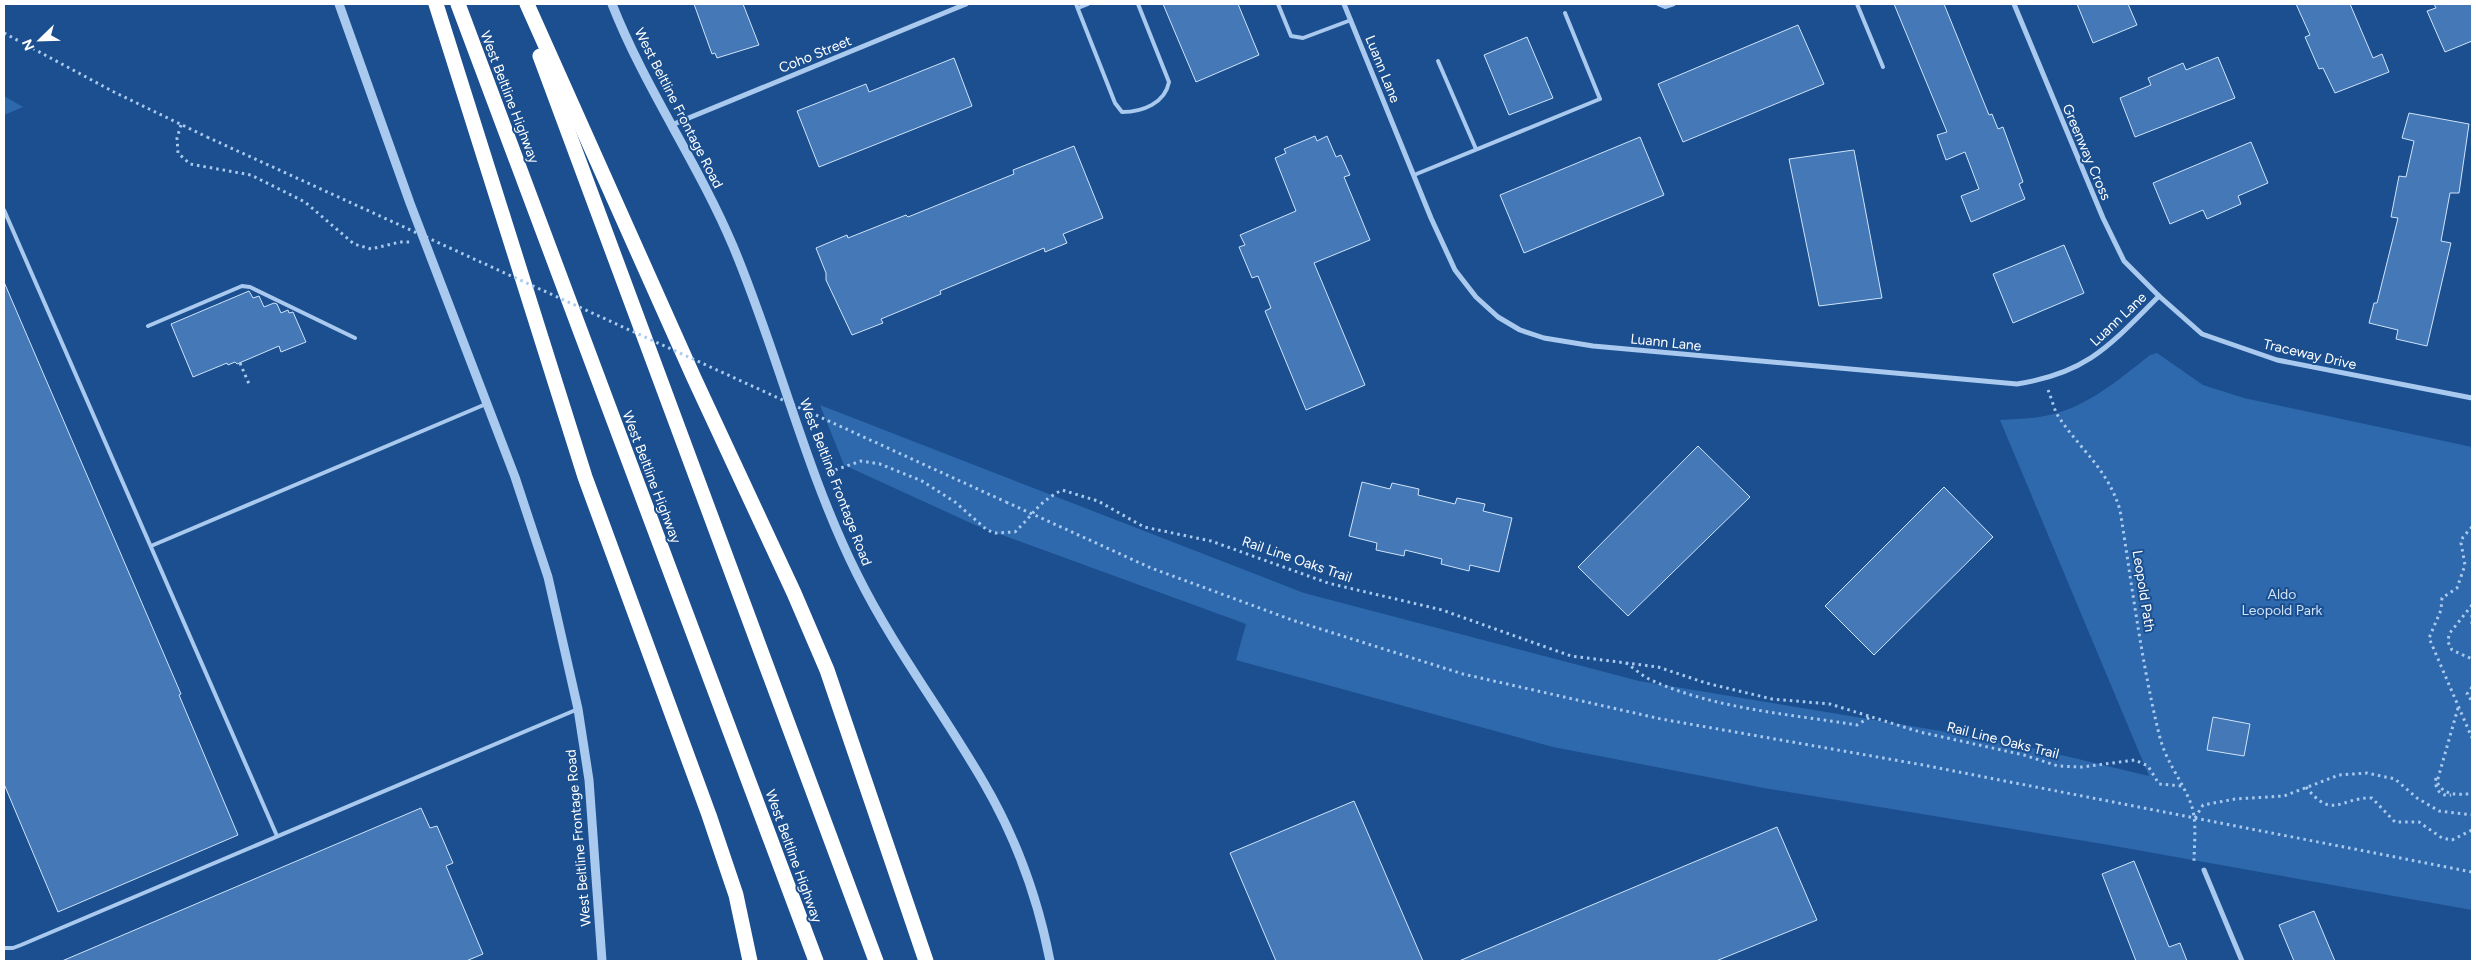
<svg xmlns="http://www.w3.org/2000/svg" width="2476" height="965" font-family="Figtree,sans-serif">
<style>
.green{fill:#2e69ad}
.building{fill:#4478b7;stroke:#cfe3fa}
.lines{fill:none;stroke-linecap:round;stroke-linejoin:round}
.path{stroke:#a9c9ee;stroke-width:3;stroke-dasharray:2.5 4;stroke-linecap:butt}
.service{stroke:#a9c9ee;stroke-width:4}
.minor{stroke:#a9c9ee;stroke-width:5}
.tertiary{stroke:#a9c9ee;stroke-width:9}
.motorway{stroke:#fff;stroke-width:15}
.path-bridge{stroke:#a9c9ee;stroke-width:3;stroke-dasharray:2.5 4;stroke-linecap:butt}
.labels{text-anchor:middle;stroke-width:4;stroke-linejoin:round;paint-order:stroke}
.street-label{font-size:14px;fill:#fff;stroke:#1b4f8f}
.park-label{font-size:14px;fill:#cfe3fa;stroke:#1b4f8f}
</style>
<rect width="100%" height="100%" fill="#1b4f8f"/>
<g class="green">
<polygon points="4,96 23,107 4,115"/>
<path d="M2157 353 2203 385 2244 398 2472 447V910L2103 844 1764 788 1553 747 1236 660 1246 624 975 525 844 465 820 405 1304 593 1639 681 2007 742 2149 776 2000 420C2013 419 2026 419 2039 417 2083 411 2117 381 2150 355Z"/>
</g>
<g class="building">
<polygon points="694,4 743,4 759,45 717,58 715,53 712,54"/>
<polygon points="1163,4 1238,4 1259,55 1196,82"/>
<polygon points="1894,4 1944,4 1989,115 1992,114 1998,129 2003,127 2023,182 2019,184 2025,199 1971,222 1961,196 1979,189 1965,152 1946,160 1937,135 1947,132"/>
<polygon points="2077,4 2128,4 2137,25 2093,43"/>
<polygon points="2296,4 2350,4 2373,58 2382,54 2389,72 2335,93 2323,68 2319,69 2305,37 2310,35"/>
<polygon points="2434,4 2472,4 2472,41 2445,52 2427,11 2436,8"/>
<polygon points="1798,25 1824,84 1683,142 1658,84"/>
<polygon points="1527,37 1553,98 1509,115 1484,55"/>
<polygon points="2218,57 2235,98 2135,137 2120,98 2151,85 2148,78 2183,63 2186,70"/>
<polygon points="954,58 972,106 819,167 797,111 866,84 869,92"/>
<polygon points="2409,113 2469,124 2459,193 2450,193 2441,241 2451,243 2427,346 2396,339 2398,330 2369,323 2374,303 2377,303 2398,218 2391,217 2399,176 2406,177 2414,141 2402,138"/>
<polygon points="1315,136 1317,141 1327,136 1336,157 1341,155 1350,175 1344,177 1370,240 1314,263 1365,385 1306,410 1265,311 1271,308 1258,276 1252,278 1239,247 1245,245 1240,235 1296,211 1275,158 1286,153 1284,149"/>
<polygon points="1640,137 1664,195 1524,253 1500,195"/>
<polygon points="2251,142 2268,183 2238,196 2241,204 2207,219 2203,210 2170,224 2153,183"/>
<polygon points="1074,146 1103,218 1063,234 1067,243 1045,252 1044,248 940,291 941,294 881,319 883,323 852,335 826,280 826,273 816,248 847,235 848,238 906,215 908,217 1014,174 1013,170"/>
<polygon points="1854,150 1882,298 1819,306 1789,159"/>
<polygon points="2064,245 2084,293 2013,323 1993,274"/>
<polygon points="4,282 181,694 179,695 238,835 58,912 4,784"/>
<polygon points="249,291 253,298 259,296 264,307 274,303 277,304 281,313 288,310 289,313 293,312 306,342 281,352 279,346 237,364 235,362 228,365 227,363 193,377 171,324"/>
<polygon points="1698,446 1750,497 1628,616 1578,567"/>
<polygon points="1362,482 1390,489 1392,483 1419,489 1418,495 1455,504 1457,498 1485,504 1483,511 1512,518 1499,572 1470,565 1469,571 1441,564 1442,559 1405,550 1404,556 1376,550 1377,543 1349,536"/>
<polygon points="1944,487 1993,537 1874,655 1825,606"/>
<polygon points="2213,717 2250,724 2244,756 2207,750"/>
<polygon points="1354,801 1423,961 1276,961 1230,853"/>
<polygon points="421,808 430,828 437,826 453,863 446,866 483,954 466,961 62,961"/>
<polygon points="1777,827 1817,920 1716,961 1459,961"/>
<polygon points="2134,861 2169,947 2180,943 2187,961 2136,961 2102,874"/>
<polygon points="2314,911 2335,961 2294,961 2279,925"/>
</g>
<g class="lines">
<g class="path">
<polyline points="4,33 114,92 207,137"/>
<polyline points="181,125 177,138 178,153 190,164 251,175 305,202 354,244 371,249 400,242 410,242"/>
<polyline points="240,363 249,384"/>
<path d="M2048 390C2052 399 2054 411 2060 419 2082 451 2108 470 2120 510 2132 585 2141 660 2159 734 2166 762 2178 774 2189 799 2198 818 2194 842 2194 863"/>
<path d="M829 472 861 461 880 464 922 481 955 502 987 530 995 533 1015 532C1034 514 1037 503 1062 490L1098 501 1144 527 1211 541 1328 583 1442 610 1571 656 1658 667 1706 683 1772 699 1830 704 1920 732 2024 755 2058 766 2082 767 2135 760 2148 766 2159 784 2182 786"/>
<polyline points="1006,502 1151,568 1292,620 1463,674 1661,719 1923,765 2472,872"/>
<polyline points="2472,527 2463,537 2461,543 2465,565 2457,588 2442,598 2441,610 2429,638 2472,738"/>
<polyline points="2472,605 2449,634 2448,642 2452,650 2472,659"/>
<polyline points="2472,615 2472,624"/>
<path d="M1626 663C1634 668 1642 676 1651 680 1715 709 1789 714 1857 725L1870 717"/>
<polyline points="2472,687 2467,694 2472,701"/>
<path d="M2458 708 2437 782C2445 797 2457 794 2472 794"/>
<path d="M2436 778C2434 788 2440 797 2451 795"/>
<path d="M2306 787C2333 821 2340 797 2372 798L2395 822H2419L2442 838 2452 840 2472 830"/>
<polyline points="2195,818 2203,805 2235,799 2284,796 2339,775 2367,773 2395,779 2417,798 2439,811 2472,815"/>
</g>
<g class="service">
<path d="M1076 4 1115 103 1122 112C1143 112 1165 103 1169 82L1138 4"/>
<polyline points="1278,4 1291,36 1303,38 1351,20"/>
<polyline points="1658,4 1665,7 1674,4"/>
<polyline points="1857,4 1883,67"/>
<polyline points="1078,8 1088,4"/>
<polyline points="1438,61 1476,149"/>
<polyline points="1414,175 1600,99 1565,13"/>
<polyline points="4,210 277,836"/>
<polyline points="148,326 242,286 250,287 355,338"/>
<polyline points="151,546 486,404"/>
<polyline points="4,948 13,948 21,945 578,709"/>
</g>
<g class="minor">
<path d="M1344 4 1431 218 1455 270 1476 297 1498 317 1520 330 1544 338 1593 346 2017 384C2088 373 2110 345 2159 296"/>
<polyline points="2014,4 2103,218 2124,261 2159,296 2202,334 2277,360 2472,398"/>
<polyline points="674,124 966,4"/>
<polyline points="2204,870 2242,961"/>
</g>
<g class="tertiary">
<polyline points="339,4 410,203 515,477 548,577 578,709 589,780 602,961"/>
<path d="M612 4C645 88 698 163 733 246 778 353 805 470 857 574 893 647 943 712 984 783 1016 838 1038 899 1050 961"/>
</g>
<g class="motorway">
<polyline points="436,4 585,477 709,815 736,895 750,961"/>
<polyline points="458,4 816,961"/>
<polyline points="527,4 694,378 794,593 827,670 926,961"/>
<polyline points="540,56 876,961"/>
</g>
<polyline class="path-bridge" points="207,137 1006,502"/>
</g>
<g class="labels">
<g class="street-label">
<text transform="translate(815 54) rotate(-22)" y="5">Coho Street</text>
<text transform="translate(1383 69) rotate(68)" y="5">Luann Lane</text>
<text transform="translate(510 97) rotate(69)" y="5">West Beltline Highway</text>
<text transform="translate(679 108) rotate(63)" y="5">West Beltline Frontage Road</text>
<text transform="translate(2087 152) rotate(67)" y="5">Greenway Cross</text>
<text transform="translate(2118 319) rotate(-43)" y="5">Luann Lane</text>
<text transform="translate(1666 342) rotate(6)" y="5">Luann Lane</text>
<text transform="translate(2310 354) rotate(13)" y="5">Traceway Drive</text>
<text transform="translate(652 477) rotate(69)" y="5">West Beltline Highway</text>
<text transform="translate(836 482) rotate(69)" y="5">West Beltline Frontage Road</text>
<text transform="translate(1297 559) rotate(19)" y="5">Rail Line Oaks Trail</text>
<text transform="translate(2144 591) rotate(81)" y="5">Leopold Path</text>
<text transform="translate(2003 740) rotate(14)" y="5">Rail Line Oaks Trail</text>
<text transform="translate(578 838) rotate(-95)" y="5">West Beltline Frontage Road</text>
<text transform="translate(794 856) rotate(70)" y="5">West Beltline Highway</text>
</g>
<g class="park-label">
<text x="2282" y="599">Aldo<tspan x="2282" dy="16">Leopold Park</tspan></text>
</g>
</g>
<rect width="2476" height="965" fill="none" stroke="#ffffff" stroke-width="10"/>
<g transform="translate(40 40) rotate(247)" stroke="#1b4f8f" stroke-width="4" paint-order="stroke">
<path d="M0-4L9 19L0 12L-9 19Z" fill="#ffffff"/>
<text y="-8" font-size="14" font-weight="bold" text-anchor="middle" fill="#ffffff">N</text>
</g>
</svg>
